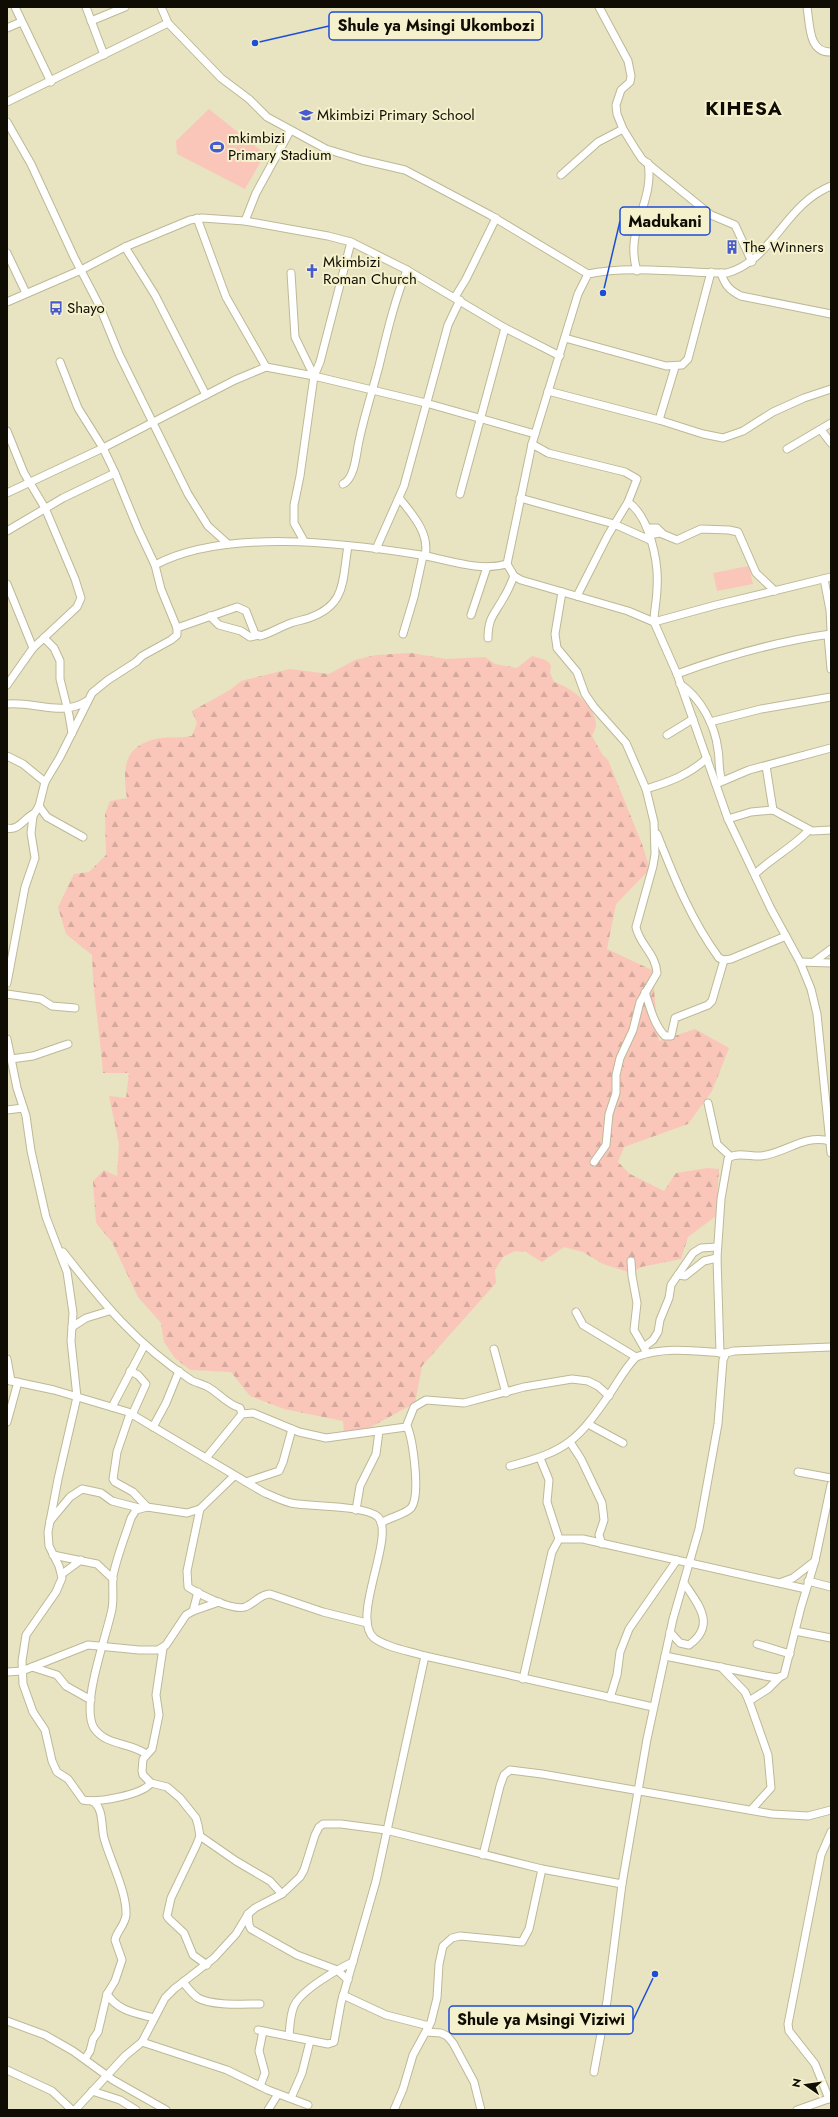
<svg xmlns="http://www.w3.org/2000/svg" width="838" height="2117" font-family="Jost,sans-serif">
<style>
.forest{fill:url(#forest-firs)}
.garden{fill:#fac6b9}
.lines{fill:none;stroke-linecap:round;stroke-linejoin:round}
.street-casing{stroke:#bdb996;stroke-width:9}
.street{stroke:#fff;stroke-width:7}
.labels{text-anchor:middle;stroke-width:4;stroke-linejoin:round;paint-order:stroke}
.poi-label{font-size:15px;fill:#0f0d03;stroke:#f5f1cd;text-anchor:start}
.district-label{font-size:19px;font-weight:bold;letter-spacing:1px;fill:#0f0d03;stroke:#f5f1cd}
.leader{fill:none;stroke:#1d4ed8;stroke-width:1.5}
.callout-dot{fill:#1d4ed8;stroke:#f5f1cd;stroke-width:1.5}
.callout{fill:#f5f1cd;stroke:#1d4ed8;stroke-width:1.5}
.callout-label{font-size:16px;text-anchor:middle;font-weight:bold;fill:#0f0d03}
</style>
<defs>
<pattern id="forest-firs" width="22" height="20" patternUnits="userSpaceOnUse"><rect width="22" height="20" fill="#fac6b9"/><path d="M5 1l3.5 6h-7zM16 11l3.5 6h-7z" fill="#d5a99d"/></pattern>
</defs>
<rect width="100%" height="100%" fill="#e8e3c0"/>
<path class="forest" d="M411 653 446 659 485 657 495 664 517 668 532 656 546 660 551 665 550 673 554 682C570 687 595 705 596 724 596 728 593 733 592 736L602 754 608 760 642 844 650 869 616 904 607 949 652 970 659 1041 695 1029 729 1048 712 1091 688 1124 624 1147 618 1162 630 1174 664 1191 676 1173 708 1168 719 1169 716 1216 688 1237 681 1259 641 1267 631 1273 603 1264 583 1252 564 1247 542 1262 526 1252 515 1251 503 1257 495 1270 496 1283 422 1366 415 1403 369 1428 344 1433 343 1421 284 1409 250 1396 231 1372 190 1370 175 1358 164 1342 161 1323 138 1297 112 1242 96 1223 93 1181 104 1170 117 1176 119 1144 109 1096 126 1098 129 1073H103C100 1034 93 994 92 955L66 934 58 907 74 874 89 872 106 855 105 814 110 801 127 798C122 767 124 744 161 738 172 737 182 738 192 736L197 723 192 711 230 690 241 681 290 669 329 674 355 660 376 655Z"/>
<g class="garden">
<polygon points="209,109 265,154 245,189 177,154 176,141"/>
<polygon points="749,566 753,584 717,591 713,573"/>
</g>
<g class="lines">
<defs>
<g id="street">
<polyline points="15,7 51,82"/>
<polyline points="86,7 104,55"/>
<polyline points="161,7 168,23 221,78 249,99 267,117 326,149 362,160 405,170 490,215 588,274"/>
<polyline points="599,7 628,61 631,76 630,82 621,90 616,105 617,114 623,129 636,150 642,159 711,215 735,225 752,262"/>
<path d="M807 7C810 24 808 53 831 52"/>
<polyline points="91,21 125,7"/>
<polyline points="7,28 21,22"/>
<polyline points="7,102 168,23"/>
<polyline points="7,122 31,164 74,257 99,305 119,354 188,494 208,526 228,544"/>
<polyline points="561,175 598,142 623,129"/>
<path d="M831 186C785 204 772 261 727 273 684 273 629 265 588 274L578 294 532 444 507 564 514 576 521 580 628 611 654 622 677 674 728 819 771 909 800 962 811 989 817 1014 831 1153"/>
<polyline points="197,218 226,297 266,367"/>
<polyline points="245,221 256,193 290,131"/>
<polyline points="125,247 155,295 206,395"/>
<polyline points="7,253 26,293"/>
<path d="M637 271C624 229 655 202 648 163"/>
<polyline points="291,273 295,337 314,376 300,476 294,505 294,523 304,541"/>
<path d="M721 273C725 285 729 290 741 296L831 314"/>
<polyline points="455,297 466,279 496,218"/>
<polyline points="7,302 81,270 125,247 190,220 202,218 245,221 328,236 351,242 407,270 505,328 560,356"/>
<polyline points="565,338 666,366 682,365 688,359 711,272"/>
<polyline points="314,376 320,362 351,242"/>
<polyline points="548,391 659,420 703,434 723,438 743,431 773,412 804,398 831,389"/>
<polyline points="659,420 675,367"/>
<polyline points="821,430 831,443"/>
<polyline points="7,431 24,473 45,508 75,579 81,598 77,607 33,648 7,685"/>
<polyline points="532,444 548,453 625,472 637,479 628,502 608,535 577,596"/>
<polyline points="787,449 831,423"/>
<path d="M343 484C354 479 356 457 358 446 363 419 372 393 379 366 387 333 394 302 407 270"/>
<polyline points="7,493 103,448 235,380 266,367 314,376 426,403 535,434"/>
<polyline points="460,494 505,328"/>
<polyline points="520,498 614,524 650,540"/>
<path d="M400 499C413 515 430 534 425 556"/>
<path d="M628 502C650 517 659 563 657 588 657 599 654 611 654 622L716 605 831 577"/>
<polyline points="647,528 657,528 662,533"/>
<polyline points="7,531 63,498 115,473"/>
<polyline points="649,535 660,533 677,540 701,529 729,530 738,532 756,573 775,591"/>
<polyline points="376,549 404,486 448,325 460,300"/>
<path d="M155 565C225 528 345 543 421 555 449 560 479 572 507 564"/>
<polyline points="824,579 830,610 831,630"/>
<polyline points="7,584 33,648"/>
<path d="M562 592 555 634 557 648 577 672 585 694 594 707 626 743 646 789 654 822 655 854 653 866 636 927C639 944 656 954 657 973L640 1002 633 1030 620 1058 616 1075V1093L609 1114 606 1145 594 1162"/>
<polyline points="471,615 487,567"/>
<polyline points="210,616 219,625 241,631 250,637 259,635"/>
<path d="M177 628 237 607 246 611 255 634 260 636C271 633 280 627 291 623 297 621 303 620 309 618 347 605 342 580 348 546"/>
<polyline points="403,634 414,597 423,556"/>
<polyline points="828,635 831,669"/>
<polyline points="44,638 54,648 60,661 60,679 69,715 72,733"/>
<path d="M488 638C488 617 495 614 504 597 508 591 511 583 514 576"/>
<path d="M677 674C726 656 779 641 831 634"/>
<path d="M680 684C701 698 715 725 718 750 720 761 718 770 722 781"/>
<path d="M7 704C34 701 62 717 87 701"/>
<polyline points="710,722 761,709 831,697"/>
<polyline points="667,735 693,719"/>
<polyline points="7,756 23,764 45,782"/>
<polyline points="766,766 773,810"/>
<polyline points="716,784 749,770 831,748"/>
<path d="M646 789C669 782 689 775 707 758"/>
<polyline points="39,806 47,817 83,837"/>
<polyline points="728,819 751,812 773,810 812,831 831,830"/>
<path d="M7 828C18 831 24 819 33 814"/>
<path d="M657 834C674 877 691 920 719 958L724 960 731 959 786 936"/>
<path d="M755 874C773 857 792 848 809 830"/>
<polyline points="815,961 831,949"/>
<polyline points="800,962 831,963"/>
<polyline points="7,983 25,887 35,858 31,833 33,816 39,806 45,782 60,757 92,693 108,680 136,662 142,656 171,640 177,635 177,628 161,589 155,565 138,529 115,473 103,448 78,408 60,362"/>
<path d="M645 992C650 1007 654 1025 665 1036H671L675 1018 708 1005 712 1001 724 960"/>
<polyline points="7,994 41,999 52,1006 75,1008"/>
<path d="M7 1039 17 1088 26 1116 31 1151 46 1217 67 1272 73 1313 71 1341 77 1397 58 1479 48 1532 49 1546 59 1566 62 1578 56 1592 26 1635 22 1661 23 1684 33 1712 45 1730 52 1761 57 1772 68 1779 83 1800C97 1803 142 1795 151 1783"/>
<polyline points="11,1059 33,1056 68,1044"/>
<polyline points="708,1103 717,1144 730,1156"/>
<polyline points="7,1110 23,1108"/>
<path d="M63 1252C103 1303 136 1344 191 1380 196 1383 203 1384 208 1387 220 1394 227 1404 240 1408L242 1414"/>
<polyline points="631,1261 632,1276 637,1303 634,1330 646,1351"/>
<polyline points="678,1275 685,1276 704,1261 717,1258"/>
<polyline points="576,1312 583,1325 636,1357"/>
<polyline points="72,1327 86,1318 109,1311"/>
<polyline points="644,1347 653,1340 658,1332 660,1320 669,1298 671,1285 693,1253 701,1248 717,1247"/>
<polyline points="494,1349 506,1393"/>
<path d="M720 1353 717 1258 721 1199 728 1159C734 1151 752 1157 761 1156 787 1153 803 1134 830 1141"/>
<polyline points="7,1359 11,1381"/>
<polyline points="130,1371 138,1375 146,1384 132,1415"/>
<path d="M7 1380 54 1390 128 1412 263 1492C272 1496 282 1501 291 1503 311 1507 365 1505 378 1517 396 1536 350 1618 374 1638 387 1648 410 1651 425 1656L653 1707"/>
<polyline points="112,1407 144,1346"/>
<polyline points="130,1414 117,1452 113,1479 115,1482 133,1492 147,1507"/>
<polyline points="7,1422 18,1382"/>
<polyline points="588,1424 623,1443"/>
<polyline points="153,1427 166,1403 179,1371"/>
<polyline points="570,1442 581,1459 602,1503 604,1520 599,1535 602,1544"/>
<polyline points="206,1458 242,1414 253,1413 299,1432 326,1438 406,1427 414,1407 426,1400 464,1403 524,1387 572,1379 588,1381 598,1386 609,1396"/>
<polyline points="540,1458 549,1480 547,1502 559,1539"/>
<path d="M510 1466C568 1451 578 1440 611 1392 619 1380 626 1367 636 1357 664 1346 695 1351 724 1353"/>
<polyline points="798,1472 831,1478"/>
<path d="M234 1476 200 1509 187 1571 188 1587C199 1594 232 1611 245 1607 254 1604 260 1594 270 1594L323 1612 367 1623"/>
<polyline points="246,1482 279,1471 283,1462 292,1429"/>
<polyline points="356,1510 360,1486 376,1454 379,1431"/>
<polyline points="50,1521 70,1497 82,1489 101,1493 112,1501 139,1508"/>
<path d="M381 1523C390 1517 404 1515 411 1508 421 1496 413 1440 407 1426"/>
<polyline points="53,1555 97,1564 113,1579"/>
<polyline points="62,1574 81,1560"/>
<polyline points="808,1581 831,1587"/>
<polyline points="782,1582 793,1578 815,1561"/>
<polyline points="193,1611 198,1592"/>
<polyline points="795,1631 831,1638"/>
<path d="M670 1632 680 1643 689 1645C717 1625 698 1604 684 1583"/>
<polyline points="757,1644 790,1654"/>
<polyline points="163,1648 156,1695 159,1715 152,1749 143,1759 142,1771 143,1775 151,1783 167,1787 180,1798 196,1818 198,1825 200,1836 196,1846 171,1898 167,1916 169,1919 184,1933 193,1955 207,1965"/>
<polyline points="665,1656 765,1676 777,1678 784,1675 801,1607 815,1561 831,1485"/>
<polyline points="32,1667 57,1675 66,1686 91,1700"/>
<polyline points="721,1667 745,1692 749,1701 768,1755 771,1788 751,1810"/>
<polyline points="7,1672 22,1671 88,1645 139,1650 158,1650 166,1645 186,1615 193,1611 219,1602"/>
<polyline points="523,1679 552,1552 559,1539 583,1539 806,1589"/>
<polyline points="610,1698 617,1675 620,1652 629,1629 677,1560"/>
<polyline points="749,1701 768,1689 780,1677"/>
<path d="M146 1754C130 1742 106 1746 94 1728 80 1705 107 1635 112 1609 114 1598 112 1587 113 1576 117 1556 125 1537 131 1518L136 1510 147 1507 187 1513 200 1509"/>
<polyline points="200,1836 236,1861 270,1881 282,1894"/>
<polyline points="483,1855 500,1786 504,1775 510,1770 542,1774 772,1814 808,1816 831,1810"/>
<polyline points="248,1914 249,1925 251,1929 297,1955 337,1970 348,1980"/>
<path d="M183 1982C187 1987 192 1994 198 1998 212 2006 244 2004 260 2004"/>
<path d="M107 1994C118 2011 135 2013 154 2018"/>
<polyline points="343,1995 386,2015 429,2026"/>
<polyline points="7,2021 45,2035 73,2051 113,2080 166,2110"/>
<polyline points="258,2030 328,2044 334,2042 341,2003 376,1881 425,1656"/>
<polyline points="426,2032 441,2033 447,2036 453,2043 474,2082 481,2110"/>
<path d="M289 2036C290 2026 290 2015 294 2006 301 1990 338 1969 353 1962"/>
<polyline points="142,2042 227,2070 268,2090 308,2105"/>
<path d="M85 2059 90 2051 93 2039 98 2032 107 1994 115 1981 122 1960 115 1940C117 1931 125 1925 126 1915 127 1892 110 1860 104 1838 101 1827 104 1807 92 1801"/>
<polyline points="7,2070 52,2091 72,2110"/>
<polyline points="594,2072 607,2001 622,1884 647,1739 673,1619 699,1529 718,1424 723,1360 726,1353 734,1351 831,1347"/>
<polyline points="260,2086 265,2073 259,2051 263,2031"/>
<polyline points="92,2091 120,2100 136,2110"/>
<polyline points="291,2098 302,2073 310,2041"/>
<polyline points="829,2099 815,2064 789,2031 788,2024 821,1855 831,1832"/>
<polyline points="75,2110 125,2056 142,2042 165,1998 174,1989 214,1958 236,1934 248,1914 255,1908 282,1894 300,1877 304,1870 315,1835 319,1827 323,1824 341,1824 386,1830 542,1869 622,1884"/>
<polyline points="268,2110 278,2094"/>
<polyline points="394,2110 403,2089 413,2055 431,2022 437,1998 439,1964 443,1946 452,1938 460,1936 522,1942 529,1929 542,1869"/>
<polyline points="797,2110 831,2098"/>
</g>
</defs>
<use href="#street" class="street-casing"/>
<use href="#street" class="street"/>
</g>
<defs>
<symbol id="school-bare" viewBox="-9 -9 18 18"><path d="M0-5L7-2L0 1L-7-2ZM-4 1L0 2.5L4 1V4Q0 6-4 4Z" fill="#475bd0" stroke="#f5f1cd" stroke-width="2.5" paint-order="stroke"/></symbol>
<symbol id="stadium-bare" viewBox="-9 -9 18 18"><path d="M0-5a6.5 5 0 1 0 0 10a6.5 5 0 1 0 0-10ZM-3.5-1.8h7v3.6h-7Z" fill="#475bd0" stroke="#f5f1cd" stroke-width="2.5" paint-order="stroke"/></symbol>
<symbol id="building-bare" viewBox="-9 -9 18 18"><path d="M-4-6H4V6H1V3H-1V6H-4ZM-2.5-4.3h1.7v1.8h-1.7ZM.8-4.3h1.7v1.8H.8ZM-2.5-1h1.7V.8h-1.7ZM.8-1h1.7V.8H.8Z" fill="#475bd0" stroke="#f5f1cd" stroke-width="2.5" paint-order="stroke"/></symbol>
<symbol id="church-bare" viewBox="-9 -9 18 18"><path d="M-1.2-6h2.4v3.5h3.3v2.4h-3.3V6h-2.4V-.1h-3.3v-2.4h3.3Z" fill="#475bd0" stroke="#f5f1cd" stroke-width="2.5" paint-order="stroke"/></symbol>
<symbol id="bus-bare" viewBox="-9 -9 18 18"><path d="M-5-6H5V4H4V6H2V4H-2V6H-4V4H-5ZM-3.5-4V0h7V-4ZM-3.5 1.2v1.5H-2V1.2ZM2 1.2v1.5H3.5V1.2Z" fill="#475bd0" stroke="#f5f1cd" stroke-width="2.5" paint-order="stroke"/></symbol>
</defs>
<g fill-rule="evenodd">
<use href="#school-bare" x="296" y="105" width="20" height="20"/>
<use href="#stadium-bare" x="207" y="137" width="20" height="20"/>
<use href="#building-bare" x="722" y="237" width="20" height="20"/>
<use href="#church-bare" x="302" y="261" width="20" height="20"/>
<use href="#bus-bare" x="46" y="298" width="20" height="20"/>
</g>
<g class="labels">
<g class="poi-label">
<text x="317" y="120">Mkimbizi Primary School</text>
<text x="228" y="143">mkimbizi<tspan x="228" dy="17">Primary Stadium</tspan></text>
<text x="743" y="252">The Winners</text>
<text x="323" y="267">Mkimbizi<tspan x="323" dy="17">Roman Church</tspan></text>
<text x="67" y="313">Shayo</text>
</g>
<g class="district-label">
<text x="744" y="115">KIHESA</text>
</g>
</g>
<path class="leader" d="M255 43L329 26M603 293L620 221M655 1974L633 2020"/>
<g class="callout-dot">
<circle cx="255" cy="43" r="4"/>
<circle cx="603" cy="293" r="4"/>
<circle cx="655" cy="1974" r="4"/>
</g>
<g class="callout">
<rect x="329" y="12" width="213" height="28" rx="4"/>
<rect x="620" y="207" width="90" height="28" rx="4"/>
<rect x="449" y="2006" width="184" height="28" rx="4"/>
</g>
<g class="callout-label">
<text x="436" y="31">Shule ya Msingi Ukombozi</text>
<text x="665" y="227">Madukani</text>
<text x="541" y="2025">Shule ya Msingi Viziwi</text>
</g>
<rect width="838" height="2117" fill="none" stroke="#0f0d03" stroke-width="16"/>
<g transform="translate(806 2085) rotate(283)" stroke="#f5f1cd" stroke-width="3" paint-order="stroke">
<path d="M0-3L7 15L0 10L-7 15Z" fill="#0f0d03"/>
<text y="-6" font-size="11" font-weight="bold" text-anchor="middle" fill="#0f0d03">N</text>
</g>
</svg>
